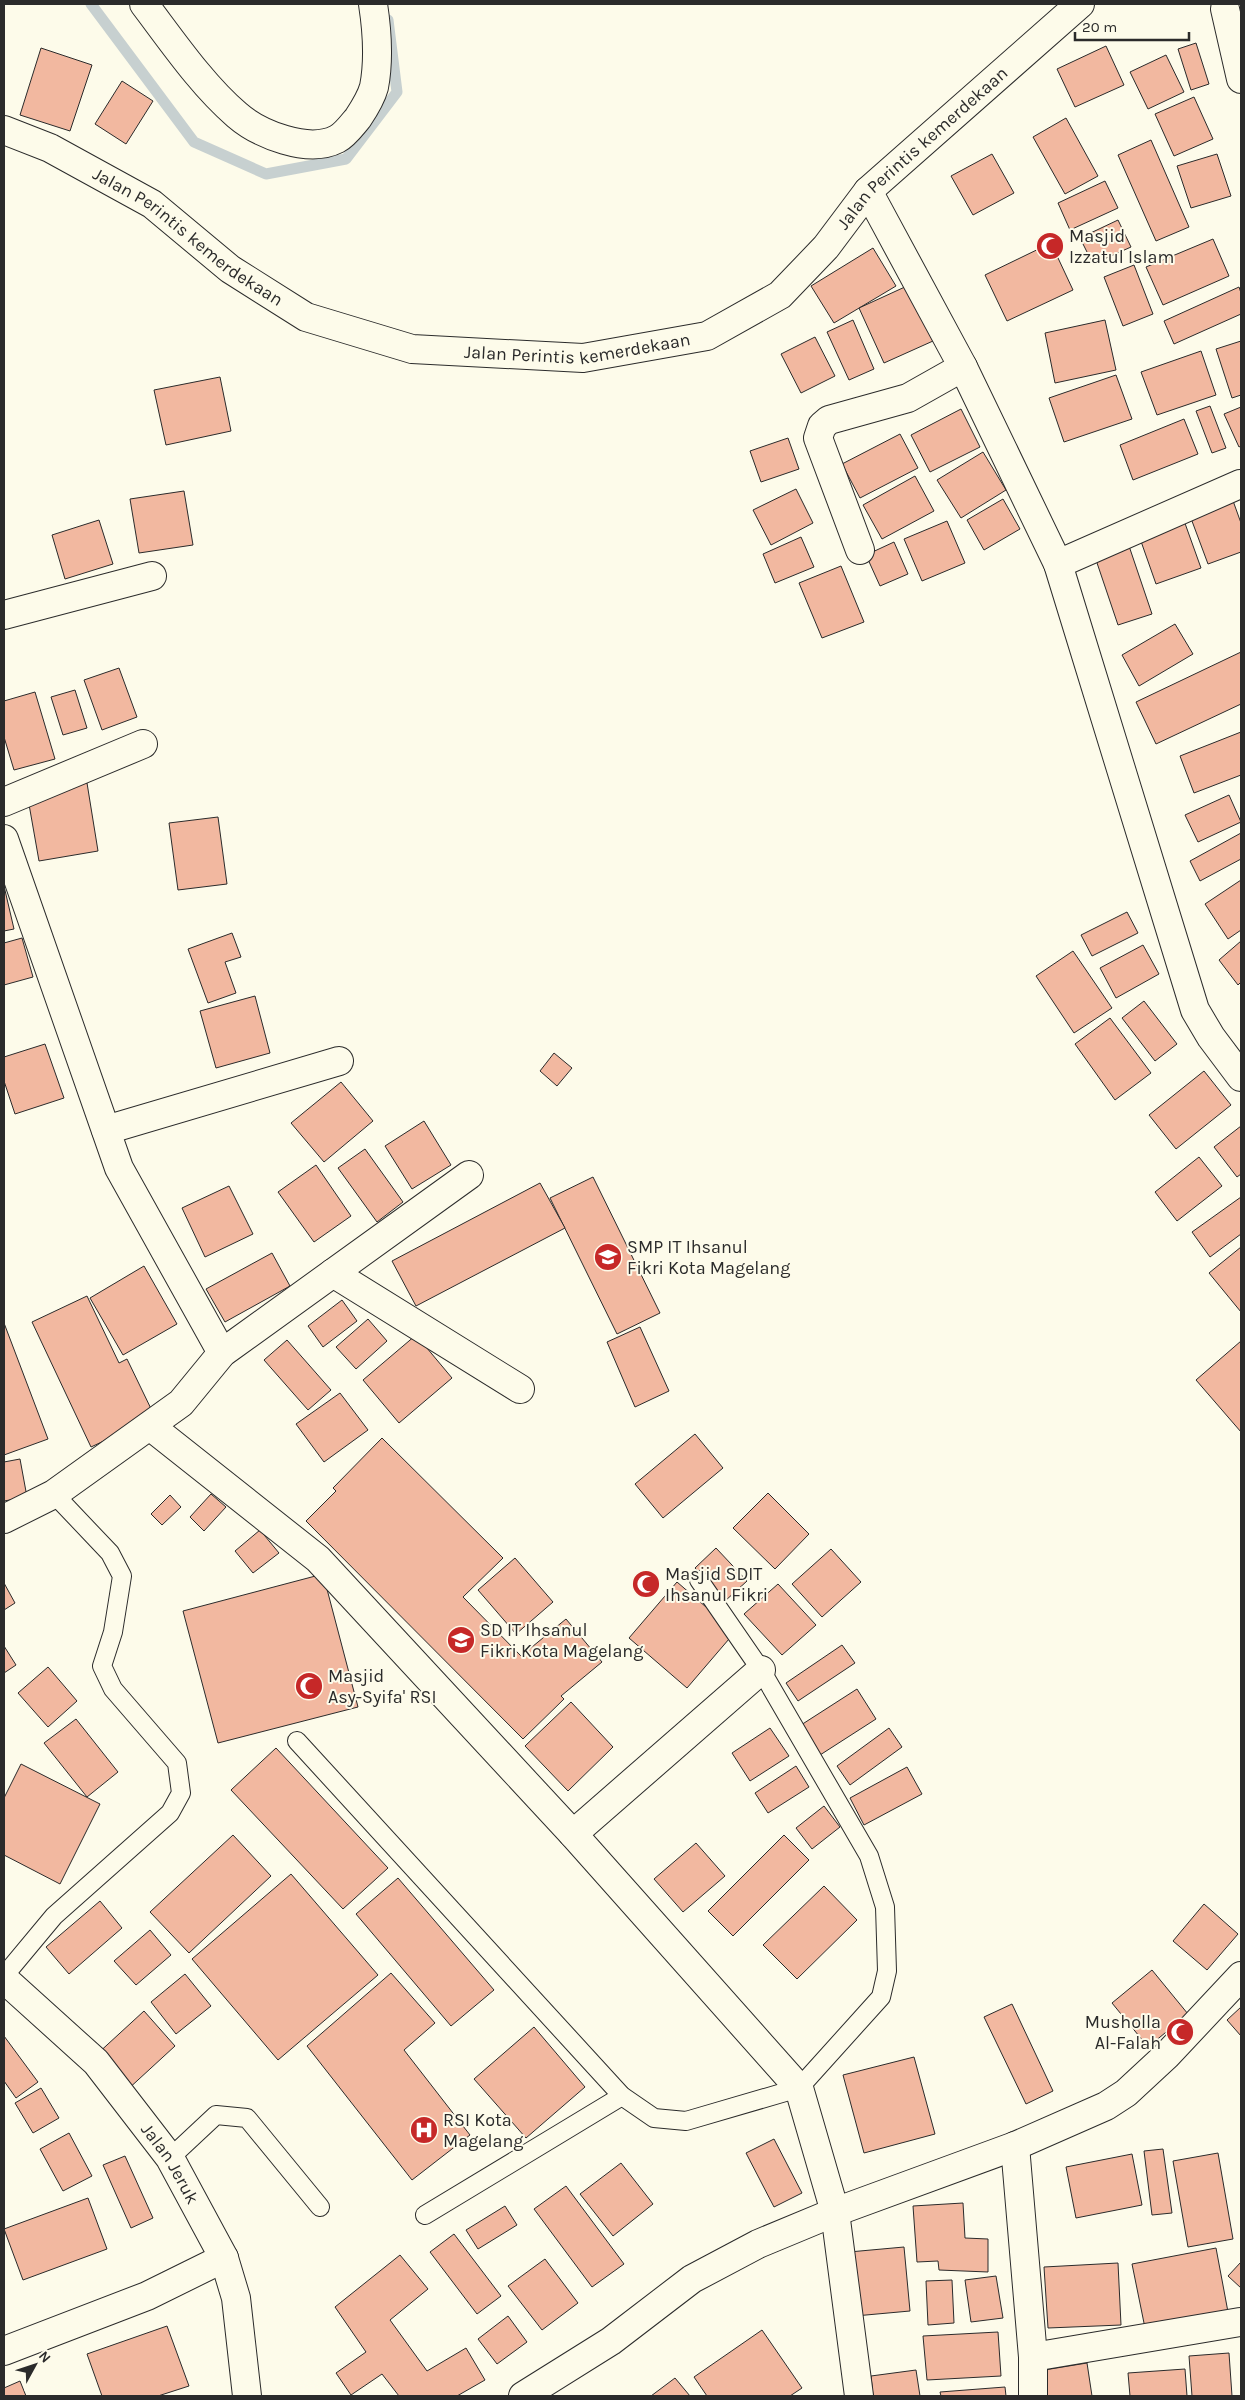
<svg xmlns="http://www.w3.org/2000/svg" width="1245" height="2400" font-family="Karla,sans-serif">
<style>
.lines{fill:none;stroke-linecap:round;stroke-linejoin:round}
.stream{stroke:#c7d0d0;stroke-width:11}
.building{fill:#f2b8a0;stroke:#2b2b2b}
.lane-casing{stroke:#2b2b2b;stroke-width:20}
.street-casing{stroke:#2b2b2b;stroke-width:30}
.secondary-casing{stroke:#2b2b2b;stroke-width:30}
.lane{stroke:#fdfbea;stroke-width:18}
.street{stroke:#fdfbea;stroke-width:28}
.secondary{stroke:#fdfbea;stroke-width:28}
.labels{text-anchor:middle;stroke-width:4;stroke-linejoin:round;paint-order:stroke}
.street-label{font-size:18px;fill:#2b2b2b;stroke:#fdfbea}
.poi-label{font-size:18px;fill:#2b2b2b;stroke:#fdfbea;text-anchor:start}
</style>
<rect width="100%" height="100%" fill="#fdfbea"/>
<g class="lines">
<polyline class="stream" points="91,4 194,142 266,174 346,159 397,92 388,20"/>
</g>
<g class="building">
<polygon points="1196,43 1209,84 1191,90 1178,49"/>
<polygon points="1106,46 1124,85 1075,107 1057,69"/>
<polygon points="41,48 92,65 70,131 20,115"/>
<polygon points="1166,55 1184,92 1148,109 1130,72"/>
<polygon points="122,81 153,101 126,144 95,124"/>
<polygon points="1194,97 1213,139 1174,156 1155,114"/>
<polygon points="1066,118 1098,176 1065,194 1033,137"/>
<polygon points="1151,140 1189,227 1156,241 1118,155"/>
<polygon points="992,154 1014,193 973,215 951,176"/>
<polygon points="1217,154 1231,196 1191,208 1177,166"/>
<polygon points="1105,181 1118,208 1070,230 1058,203"/>
<polygon points="1118,220 1131,247 1093,264 1080,238"/>
<polygon points="1213,239 1229,276 1163,305 1146,267"/>
<polygon points="1051,243 1073,290 1007,321 985,275"/>
<polygon points="873,248 896,286 834,323 811,286"/>
<polygon points="1134,265 1153,314 1123,326 1104,277"/>
<polygon points="907,286 933,341 884,363 859,308"/>
<polygon points="1239,287 1241,293 1241,314 1174,344 1164,321"/>
<polygon points="853,320 874,369 849,380 827,332"/>
<polygon points="1105,320 1116,370 1055,383 1045,333"/>
<polygon points="815,337 835,376 801,393 781,354"/>
<polygon points="1241,341 1241,395 1232,398 1216,349"/>
<polygon points="1201,351 1216,395 1157,415 1141,372"/>
<polygon points="1116,375 1132,419 1064,442 1049,398"/>
<polygon points="220,377 231,431 166,445 154,390"/>
<polygon points="1210,406 1226,448 1212,453 1196,411"/>
<polygon points="1241,407 1241,446 1239,447 1224,414"/>
<polygon points="961,409 980,447 930,472 911,435"/>
<polygon points="1184,419 1198,454 1133,480 1120,445"/>
<polygon points="900,434 918,468 860,498 842,464"/>
<polygon points="788,438 799,469 761,482 750,451"/>
<polygon points="983,452 1006,490 961,518 937,480"/>
<polygon points="915,476 934,511 882,539 863,505"/>
<polygon points="796,489 813,523 771,545 753,510"/>
<polygon points="184,491 193,545 139,553 130,499"/>
<polygon points="1232,498 1241,523 1241,552 1208,564 1189,513"/>
<polygon points="1003,499 1020,529 984,550 967,520"/>
<polygon points="1182,515 1201,568 1156,584 1137,530"/>
<polygon points="99,520 113,564 65,579 52,535"/>
<polygon points="947,521 965,563 922,581 904,539"/>
<polygon points="801,537 814,567 775,583 763,554"/>
<polygon points="894,542 908,574 880,586 866,555"/>
<polygon points="1128,543 1152,614 1118,625 1094,554"/>
<polygon points="841,566 864,622 822,638 799,583"/>
<polygon points="1175,624 1193,654 1139,686 1122,655"/>
<polygon points="1241,652 1241,704 1156,744 1136,702"/>
<polygon points="119,668 137,717 102,730 84,680"/>
<polygon points="75,690 87,728 63,735 51,697"/>
<polygon points="35,692 55,759 14,770 4,737 4,701"/>
<polygon points="1241,732 1241,775 1194,793 1180,756"/>
<polygon points="87,783 98,851 39,861 27,793"/>
<polygon points="1229,795 1241,822 1198,842 1185,815"/>
<polygon points="218,817 227,884 178,890 169,823"/>
<polygon points="1241,833 1241,859 1200,881 1190,861"/>
<polygon points="1241,880 1241,930 1228,939 1205,904"/>
<polygon points="4,886 14,929 4,931"/>
<polygon points="1127,912 1138,933 1092,956 1081,935"/>
<polygon points="232,933 241,957 225,962 236,993 208,1003 188,949"/>
<polygon points="22,938 33,977 4,985 4,943"/>
<polygon points="1241,941 1241,982 1238,985 1219,960"/>
<polygon points="1143,945 1159,974 1116,998 1100,968"/>
<polygon points="1073,951 1112,1008 1074,1033 1036,976"/>
<polygon points="255,996 270,1053 216,1068 200,1011"/>
<polygon points="1144,1001 1177,1044 1155,1061 1122,1018"/>
<polygon points="1110,1018 1151,1073 1115,1100 1075,1044"/>
<polygon points="45,1044 64,1098 15,1114 4,1081 4,1057"/>
<polygon points="554,1053 572,1068 557,1086 540,1071"/>
<polygon points="1204,1071 1231,1105 1176,1149 1149,1115"/>
<polygon points="341,1082 373,1121 324,1162 291,1123"/>
<polygon points="424,1121 451,1165 412,1189 385,1146"/>
<polygon points="1241,1126 1241,1174 1237,1177 1214,1147"/>
<polygon points="365,1149 403,1202 377,1222 338,1168"/>
<polygon points="1199,1157 1222,1186 1177,1221 1155,1192"/>
<polygon points="316,1165 351,1216 314,1242 278,1192"/>
<polygon points="593,1177 660,1313 617,1334 550,1198"/>
<polygon points="540,1183 565,1228 416,1306 392,1261"/>
<polygon points="229,1186 253,1234 205,1257 182,1208"/>
<polygon points="1241,1197 1241,1234 1210,1257 1192,1232"/>
<polygon points="1241,1247 1241,1312 1209,1273"/>
<polygon points="272,1253 290,1286 225,1322 206,1289"/>
<polygon points="144,1266 177,1324 123,1355 90,1298"/>
<polygon points="87,1296 119,1363 127,1359 155,1417 91,1447 32,1322"/>
<polygon points="342,1300 357,1321 323,1347 308,1326"/>
<polygon points="368,1319 387,1341 356,1369 336,1347"/>
<polygon points="4,1323 48,1439 4,1455"/>
<polygon points="640,1327 669,1391 635,1407 607,1342"/>
<polygon points="416,1335 452,1378 399,1423 363,1380"/>
<polygon points="287,1340 331,1390 308,1410 264,1360"/>
<polygon points="1241,1341 1241,1432 1196,1380"/>
<polygon points="340,1393 368,1430 324,1462 296,1424"/>
<polygon points="695,1434 723,1468 663,1518 635,1484"/>
<polygon points="382,1438 503,1558 463,1597 521,1656 566,1619 602,1662 561,1696 564,1699 523,1739 306,1521 336,1491 333,1488"/>
<polygon points="20,1459 27,1497 4,1501 4,1462"/>
<polygon points="768,1493 809,1534 775,1569 733,1528"/>
<polygon points="211,1494 226,1507 204,1531 190,1517"/>
<polygon points="170,1495 181,1507 162,1525 151,1514"/>
<polygon points="260,1530 279,1553 253,1573 235,1551"/>
<polygon points="716,1548 747,1581 725,1601 695,1568"/>
<polygon points="831,1549 861,1582 822,1617 792,1584"/>
<polygon points="515,1558 553,1602 516,1634 478,1590"/>
<polygon points="323,1574 358,1707 218,1743 183,1611"/>
<polygon points="677,1582 735,1632 687,1688 629,1638"/>
<polygon points="4,1583 15,1603 4,1610"/>
<polygon points="778,1584 816,1625 782,1655 744,1614"/>
<polygon points="842,1645 855,1663 798,1701 786,1683"/>
<polygon points="4,1646 16,1665 4,1673"/>
<polygon points="48,1667 77,1701 48,1727 18,1693"/>
<polygon points="857,1689 876,1719 820,1755 801,1725"/>
<polygon points="571,1702 613,1747 568,1791 525,1746"/>
<polygon points="76,1719 118,1772 87,1797 44,1743"/>
<polygon points="770,1728 789,1756 750,1781 732,1753"/>
<polygon points="889,1728 902,1747 850,1785 837,1766"/>
<polygon points="276,1748 388,1868 343,1909 231,1790"/>
<polygon points="21,1764 100,1804 60,1884 4,1855 4,1798"/>
<polygon points="796,1766 809,1787 768,1813 755,1793"/>
<polygon points="907,1767 922,1794 864,1825 850,1798"/>
<polygon points="824,1806 840,1827 812,1849 796,1828"/>
<polygon points="233,1835 271,1876 189,1953 150,1912"/>
<polygon points="784,1835 809,1860 733,1936 708,1911"/>
<polygon points="696,1843 725,1876 683,1912 654,1879"/>
<polygon points="291,1874 378,1975 278,2060 192,1959"/>
<polygon points="398,1878 494,1990 451,2026 356,1914"/>
<polygon points="824,1886 857,1920 797,1979 763,1945"/>
<polygon points="100,1901 122,1928 69,1974 46,1947"/>
<polygon points="1204,1904 1238,1934 1207,1970 1173,1941"/>
<polygon points="150,1930 171,1955 136,1985 114,1961"/>
<polygon points="1152,1970 1188,2014 1148,2047 1112,2003"/>
<polygon points="391,1973 435,2023 404,2050 470,2135 412,2180 307,2046"/>
<polygon points="185,1974 211,2006 176,2034 151,2002"/>
<polygon points="1012,2004 1053,2091 1026,2104 984,2017"/>
<polygon points="1241,2007 1241,2036 1227,2020"/>
<polygon points="144,2011 175,2046 126,2091 95,2056"/>
<polygon points="534,2027 585,2087 526,2138 474,2079"/>
<polygon points="4,2036 38,2082 16,2098 4,2081"/>
<polygon points="914,2057 935,2134 864,2153 843,2075"/>
<polygon points="41,2088 59,2118 33,2133 15,2103"/>
<polygon points="69,2133 92,2176 63,2191 40,2149"/>
<polygon points="774,2139 802,2193 774,2207 746,2153"/>
<polygon points="1163,2149 1172,2213 1152,2215 1144,2151"/>
<polygon points="1218,2153 1233,2239 1188,2247 1173,2161"/>
<polygon points="1132,2154 1142,2205 1076,2218 1066,2167"/>
<polygon points="125,2156 153,2218 131,2228 103,2165"/>
<polygon points="621,2163 653,2204 613,2236 580,2194"/>
<polygon points="566,2186 624,2264 592,2287 534,2209"/>
<polygon points="88,2198 107,2249 23,2280 4,2229"/>
<polygon points="963,2203 965,2238 988,2239 988,2272 939,2270 938,2261 917,2262 913,2206"/>
<polygon points="505,2206 517,2225 478,2249 466,2230"/>
<polygon points="454,2234 501,2296 477,2314 430,2252"/>
<polygon points="904,2247 910,2311 855,2316 849,2252"/>
<polygon points="1216,2248 1228,2312 1145,2328 1132,2264"/>
<polygon points="400,2255 428,2289 390,2320 427,2371 466,2348 485,2380 457,2396 399,2396 382,2374 351,2395 336,2373 366,2352 335,2307"/>
<polygon points="545,2259 578,2303 542,2330 508,2286"/>
<polygon points="1241,2262 1241,2288 1228,2276"/>
<polygon points="1118,2263 1121,2325 1048,2328 1044,2267"/>
<polygon points="996,2276 1003,2318 971,2322 965,2280"/>
<polygon points="952,2280 954,2323 928,2325 926,2281"/>
<polygon points="508,2316 527,2342 497,2364 478,2339"/>
<polygon points="167,2326 189,2386 158,2396 102,2396 87,2354"/>
<polygon points="762,2330 802,2388 790,2396 707,2396 694,2377"/>
<polygon points="998,2332 1001,2376 927,2380 923,2336"/>
<polygon points="1229,2353 1232,2396 1192,2396 1189,2356"/>
<polygon points="1087,2363 1092,2396 1042,2396 1038,2371"/>
<polygon points="1185,2369 1187,2396 1130,2396 1128,2373"/>
<polygon points="916,2370 920,2396 873,2396 871,2376"/>
<polygon points="675,2378 690,2396 651,2396"/>
<polygon points="20,2381 26,2396 4,2396 4,2388"/>
<polygon points="1005,2387 1006,2396 941,2396 940,2392"/>
</g>
<g class="lines">
<defs>
<g id="lane">
<polyline points="297,1741 622,2096 654,2118 686,2121 799,2088 881,1997 887,1971 885,1907 869,1856 761,1670 699,1580"/>
<polyline points="4,1976 54,1916 170,1813 181,1793 177,1763 113,1689 102,1666 113,1632 122,1576 110,1553 54,1494"/>
<polyline points="170,2158 216,2115 247,2118 320,2207"/>
<polyline points="425,2215 622,2096"/>
</g>
<g id="street">
<path d="M144 4C172 41 202 85 237 115 259 134 308 154 337 139 345 135 352 125 358 118 364 109 371 98 374 87 379 61 377 30 373 4"/>
<polyline points="1225,9 1241,79"/>
<polyline points="868,191 963,367 1058,564 1195,1010 1211,1037 1241,1077"/>
<polyline points="860,550 818,438 822,426 829,420 908,398 963,367"/>
<polyline points="1058,564 1240,484"/>
<polyline points="4,615 152,576"/>
<polyline points="4,802 143,744"/>
<polyline points="4,839 119,1168 222,1353"/>
<polyline points="106,1130 339,1061"/>
<polyline points="333,1273 520,1389"/>
<polyline points="150,1426 318,1559 573,1834 799,2088 835,2212 859,2396"/>
<polyline points="4,1519 54,1494 181,1403 222,1353 469,1175"/>
<polyline points="573,1834 761,1670"/>
<polyline points="1015,2146 1033,2357 1033,2396"/>
<polyline points="4,2351 147,2296 224,2258"/>
<polyline points="1033,2357 1240,2322"/>
<polyline points="523,2396 611,2341 692,2279 758,2244 835,2212 1015,2146 1106,2106 1126,2093 1167,2055 1241,1976"/>
</g>
<g id="secondary">
<path id="s1" d="M4 130 50 148 152 204 230 269 306 317 412 349 583 358 707 336 780 295 826 247 868 191 1080 4"/>
<path id="s2" d="M4 1979 96 2062 170 2158 224 2258 236 2298 247 2396"/>
</g>
</defs>
<use href="#lane" class="lane-casing"/>
<use href="#street" class="street-casing"/>
<use href="#secondary" class="secondary-casing"/>
<use href="#lane" class="lane"/>
<use href="#street" class="street"/>
<use href="#secondary" class="secondary"/>
</g>
<defs>
<symbol id="mosque-disc" viewBox="-11 -11 22 22"><circle r="9.5" fill="#c62828" stroke="#fdfbea"/><path d="M3.5-4.9A6 6 0 1 0 3.5 4.9A5 5 0 1 1 3.5-4.9Z" fill="#fff"/></symbol>
<symbol id="school-disc" viewBox="-11 -11 22 22"><circle r="9.5" fill="#c62828" stroke="#fdfbea"/><path d="M0-5L7-2L0 1L-7-2ZM-4 1L0 2.5L4 1V4Q0 6-4 4Z" fill="#fff"/></symbol>
<symbol id="hospital-disc" viewBox="-11 -11 22 22"><circle r="9.5" fill="#c62828" stroke="#fdfbea"/><path d="M-5-5h3v3.5h4V-5h3V5h-3V1.5h-4V5h-3Z" fill="#fff"/></symbol>
</defs>
<g fill-rule="evenodd">
<use href="#mosque-disc" x="1034" y="230" width="32" height="32"/>
<use href="#school-disc" x="592" y="1241" width="32" height="32"/>
<use href="#mosque-disc" x="630" y="1568" width="32" height="32"/>
<use href="#school-disc" x="445" y="1624" width="32" height="32"/>
<use href="#mosque-disc" x="293" y="1670" width="32" height="32"/>
<use href="#mosque-disc" x="1164" y="2016" width="32" height="32"/>
<use href="#hospital-disc" x="408" y="2114" width="32" height="32"/>
</g>
<g class="labels">
<g class="street-label">
<text dy="6" stroke="none"><textPath href="#s1" startOffset="1054">Jalan Perintis kemerdekaan</textPath></text>
<text dy="6" stroke="none"><textPath href="#s1" startOffset="214">Jalan Perintis kemerdekaan</textPath></text>
<text dy="6" stroke="none"><textPath href="#s1" startOffset="634">Jalan Perintis kemerdekaan</textPath></text>
<text dy="6" stroke="none"><textPath href="#s2" startOffset="250">Jalan Jeruk</textPath></text>
</g>
<g class="poi-label">
<text x="1069" y="242">Masjid<tspan x="1069" dy="21">Izzatul Islam</tspan></text>
<text x="627" y="1253">SMP IT Ihsanul<tspan x="627" dy="21">Fikri Kota Magelang</tspan></text>
<text x="665" y="1580">Masjid SDIT<tspan x="665" dy="21">Ihsanul Fikri</tspan></text>
<text x="480" y="1636">SD IT Ihsanul<tspan x="480" dy="21">Fikri Kota Magelang</tspan></text>
<text x="328" y="1682">Masjid<tspan x="328" dy="21">Asy-Syifa' RSI</tspan></text>
<text x="1161" y="2028" text-anchor="end">Musholla<tspan x="1161" dy="21">Al-Falah</tspan></text>
<text x="443" y="2126">RSI Kota<tspan x="443" dy="21">Magelang</tspan></text>
</g>
</g>
<rect width="1245" height="2400" fill="none" stroke="#2b2b2b" stroke-width="10"/>
<g transform="translate(35 2365) rotate(50)" stroke="#fdfbea" stroke-width="4" paint-order="stroke">
<path d="M0-4L9 19L0 12L-9 19Z" fill="#2b2b2b"/>
<text y="-8" font-size="14" font-weight="bold" text-anchor="middle" fill="#2b2b2b">N</text>
</g>
<path d="M1075 32v8h114v-8" fill="none" stroke="#2b2b2b" stroke-width="2.5"/>
<text x="1082" y="32" font-size="15" fill="#2b2b2b" stroke="#fdfbea" stroke-width="4" paint-order="stroke">20 m</text>
</svg>
